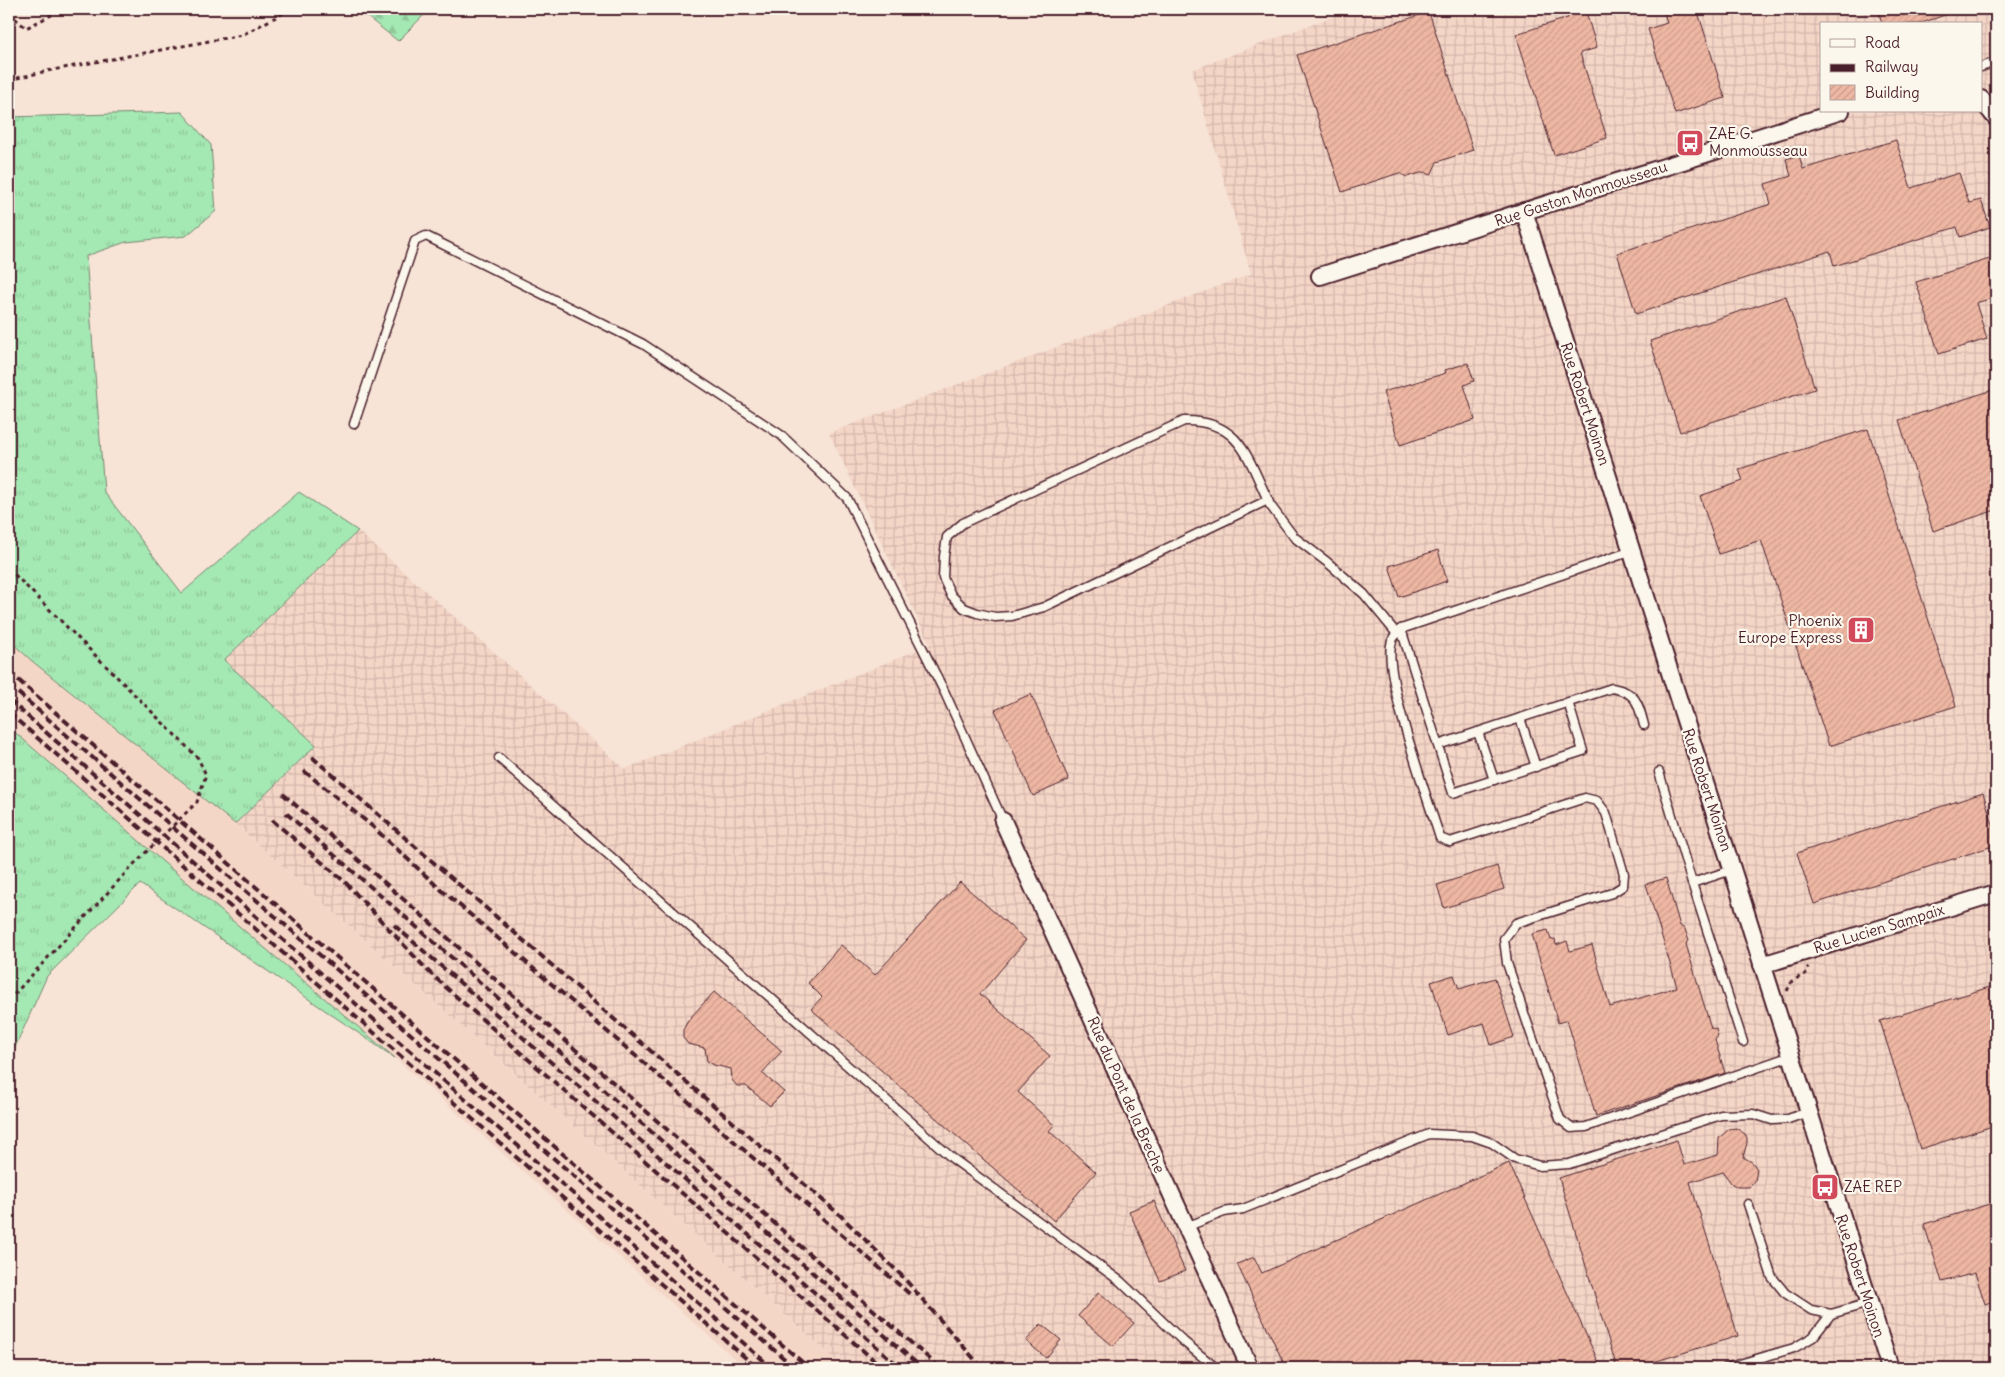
<svg xmlns="http://www.w3.org/2000/svg" width="2005" height="1377" font-family="Delius,sans-serif">
<style>
.built{fill:#f4d6c7}
.industrial{fill:url(#industrial-grid);fill-rule:evenodd}
.grass{fill:url(#grass-tufts);stroke:#77846f}
.forest{fill:url(#forest-firs);stroke:#77846f}
.building{fill:url(#building-hatch);stroke:#4a1f2b}
.lines{fill:none;stroke-linecap:round;stroke-linejoin:round}
.lane-casing{stroke:#4a1f2b;stroke-width:11}
.street-casing{stroke:#4a1f2b;stroke-width:20}
.path{stroke:#4a1f2b;stroke-width:3;stroke-dasharray:4 4;stroke-linecap:butt}
.lane{stroke:#fbf7ec;stroke-width:8}
.street{stroke:#fbf7ec;stroke-width:16}
.rail{stroke:#4a1f2b;stroke-width:4;stroke-dasharray:8 4;stroke-linecap:butt}
.labels{text-anchor:middle;stroke-width:4.5;stroke-linejoin:round;paint-order:stroke}
.poi-label{font-size:15px;fill:#4a1f2b;stroke:#fbf7ec;text-anchor:start}
.street-label{font-size:15px;fill:#4a1f2b;stroke:#fbf7ec}
</style>
<defs>
<pattern id="industrial-grid" width="8" height="8" patternUnits="userSpaceOnUse" patternTransform="scale(1.25)"><rect width="8" height="8" fill="#f4d6c7"/><path d="M0 4h8M4 0v8" fill="none" stroke="#d3b7ab"/></pattern>
<pattern id="grass-tufts" width="24" height="20" patternUnits="userSpaceOnUse" patternTransform="scale(1.25)"><rect width="24" height="20" fill="#a4e8b3"/><path d="M3 7l-1-3M5 7V3M7 7l1-3M15 17l-1-3M17 17v-4M19 17l1-3" fill="none" stroke="#8fc79a"/></pattern>
<pattern id="forest-firs" width="22" height="20" patternUnits="userSpaceOnUse" patternTransform="scale(1.25)"><rect width="22" height="20" fill="#a4e8b3"/><path d="M5 1l3.5 6h-7zM16 11l3.5 6h-7z" fill="#8fc79a"/></pattern>
<pattern id="building-hatch" width="6" height="6" patternUnits="userSpaceOnUse" patternTransform="scale(1.25)"><rect width="6" height="6" fill="#eeb7a3"/><path d="M-1 1l2-2M0 6l6-6M5 7l2-2" fill="none" stroke="#ce9d8c"/></pattern>
</defs>
<rect width="100%" height="100%" fill="#f7e4d6"/>
<filter id="ink" filterUnits="userSpaceOnUse"><feTurbulence type="fractalNoise" baseFrequency=".02" numOctaves="2"/><feDisplacementMap in="SourceGraphic" scale="10" xChannelSelector="R" yChannelSelector="G"/><feConvolveMatrix kernelMatrix="1 2 1 2 8 2 1 2 1" color-interpolation-filters="sRGB"/></filter>
<g filter="url(#ink)">
<polygon class="built" points="9,640 32,661 235,824 845,1368 745,1368 395,1058 162,861 9,727"/>
<path class="industrial" d="M1352 9H1996V1368H845L235 824 316 745 224 660 358 531 625 769 930 645 829 433 1251 274 1192 70ZM1821 24H1981V111H1821Z"/>
<g class="grass">
<polygon points="182,112 211,145 216,211 186,236 126,242 86,256 104,492 182,593 299,492 358,531 224,660 316,745 235,824 32,661 9,640 9,117"/>
<polygon points="9,727 162,861 395,1058 140,884 47,976 9,1061"/>
</g>
<polygon class="forest" points="357,9 430,9 398,41"/>
<g class="building">
<polygon points="1565,9 1585,9 1597,48 1580,53 1607,138 1554,155 1516,34 1568,18"/>
<polygon points="1663,9 1697,9 1725,98 1675,114 1648,29 1667,23"/>
<polygon points="1878,9 1956,9 1956,11 1919,24 1882,24"/>
<polygon points="1429,12 1473,150 1437,162 1431,175 1424,172 1407,177 1399,173 1342,192 1297,55"/>
<polygon points="1896,140 1911,188 1959,173 1969,203 1981,200 1990,227 1960,237 1957,227 1834,266 1830,251 1636,314 1617,253 1771,204 1765,184 1791,176 1786,159 1799,155 1803,169"/>
<polygon points="1996,257 1996,297 1976,303 1987,339 1939,354 1916,282"/>
<polygon points="1786,296 1815,389 1680,432 1650,341"/>
<polygon points="1468,363 1474,381 1464,385 1475,420 1400,445 1383,392 1446,373 1445,370"/>
<polygon points="1996,389 1996,510 1933,531 1899,420"/>
<polygon points="1868,429 1956,706 1829,746 1761,540 1719,554 1700,496 1743,481 1739,469"/>
<polygon points="1438,550 1447,581 1399,597 1389,566"/>
<polygon points="1031,694 1069,780 1033,796 995,710"/>
<polygon points="1983,793 1996,834 1996,845 1814,904 1797,853"/>
<polygon points="1497,866 1504,889 1444,908 1437,885"/>
<polygon points="1666,878 1680,926 1685,929 1689,941 1686,944 1711,1028 1716,1029 1718,1036 1715,1040 1725,1073 1596,1116 1567,1020 1558,1023 1532,934 1548,930 1551,940 1555,939 1556,945 1567,941 1570,951 1592,945 1610,1007 1677,987 1646,884"/>
<polygon points="960,882 1026,940 980,994 1050,1056 1018,1092 1054,1125 1049,1131 1096,1172 1054,1221 811,1009 822,997 808,983 841,945 875,975"/>
<polygon points="1454,975 1459,989 1495,978 1514,1037 1491,1045 1484,1023 1448,1035 1431,982"/>
<polygon points="1996,985 1996,1125 1920,1149 1880,1021"/>
<polygon points="714,992 782,1051 762,1073 784,1092 770,1106 746,1086 737,1086 732,1080 731,1069 714,1065 707,1061 705,1048 688,1044 683,1038 683,1030 689,1019"/>
<polygon points="1736,1128 1745,1134 1747,1138 1747,1143 1743,1157 1752,1162 1757,1169 1755,1182 1749,1187 1737,1187 1731,1183 1723,1172 1690,1182 1738,1336 1634,1368 1617,1368 1559,1178 1677,1140 1684,1165 1718,1155 1719,1138 1729,1129"/>
<polygon points="1509,1163 1601,1368 1286,1368 1237,1264 1254,1257 1262,1273"/>
<polygon points="1154,1201 1185,1271 1160,1281 1129,1211"/>
<polygon points="1996,1202 1996,1300 1985,1304 1975,1273 1942,1282 1924,1224"/>
<polygon points="1099,1292 1134,1323 1113,1346 1078,1316"/>
<polygon points="1041,1324 1061,1340 1046,1358 1026,1341"/>
</g>
<g class="lines">
<defs>
<g id="lane">
<polyline points="1981,67 1996,62"/>
<polyline points="354,424 415,241 426,236 643,344 781,435 847,498 945,693 1003,821"/>
<path d="M1268 500 1044 607 1012 616 995 617 977 613 964 608 951 595 943 578 944 556 947 537 963 523 1184 421C1240 420 1247 457 1268 500L1270 505 1294 537 1327 562 1364 594 1397 634"/>
<path d="M1632 551 1401 629C1398 633 1393 637 1392 641 1381 671 1429 802 1440 838L1450 842 1585 798 1597 801 1606 813 1624 874 1623 886 1612 893 1516 923 1504 939 1507 963 1560 1119 1571 1128 1586 1127 1791 1056"/>
<polyline points="1401,629 1453,793 1583,751 1568,702"/>
<polyline points="1520,718 1536,767"/>
<polyline points="1478,732 1494,780"/>
<path d="M1438 745 1612 688C1636 692 1638 702 1644 725"/>
<polyline points="499,758 952,1158 1120,1281 1183,1341 1216,1368"/>
<polyline points="1659,772 1692,883"/>
<polyline points="1732,870 1692,883 1743,1042"/>
<polyline points="1748,1204 1772,1277 1785,1293 1811,1310 1831,1314 1869,1303"/>
<polyline points="1186,1227 1224,1212 1243,1209 1429,1134 1472,1136 1492,1143 1515,1159 1540,1166 1569,1164 1721,1115 1753,1114 1772,1120 1788,1119 1808,1112"/>
<polyline points="1726,1368 1794,1348 1813,1337 1831,1314"/>
</g>
<g id="street">
<polyline points="1981,99 1996,118"/>
<polyline points="1524,211 1890,1368"/>
<polyline points="1320,276 1841,111"/>
<polyline points="1003,821 1250,1368"/>
<polyline points="1762,965 1996,893"/>
</g>
</defs>
<use href="#lane" class="lane-casing"/>
<use href="#street" class="street-casing"/>
<g class="path">
<polyline points="9,13 26,28 63,9"/>
<polyline points="9,80 47,71 242,35 291,9"/>
<polyline points="9,569 198,758 206,775 197,802 134,864 9,1000"/>
<polyline points="1787,991 1792,981 1807,973 1808,967"/>
</g>
<use href="#lane" class="lane"/>
<use href="#street" class="street"/>
<g class="rail">
<polyline points="9,672 809,1368"/>
<polyline points="9,685 795,1368"/>
<polyline points="9,700 772,1368"/>
<polyline points="9,713 757,1368"/>
<polyline points="312,757 841,1216 903,1277 982,1368"/>
<polyline points="304,771 372,826 438,887 637,1057 912,1296"/>
<polyline points="283,794 940,1368"/>
<polyline points="286,813 922,1368"/>
<polyline points="272,820 345,882 429,972 459,999 883,1368"/>
<polyline points="394,925 901,1368"/>
</g>
</g>
</g>
<defs>
<symbol id="bus-square" viewBox="-11 -11 22 22"><rect x="-9" y="-9" width="18" height="18" rx="4" fill="#d1495b" stroke="#fbf7ec"/><path d="M-5-6H5V4H4V6H2V4H-2V6H-4V4H-5ZM-3.5-4V0h7V-4ZM-3.5 1.2v1.5H-2V1.2ZM2 1.2v1.5H3.5V1.2Z" fill="#fff"/></symbol>
<symbol id="building-square" viewBox="-11 -11 22 22"><rect x="-9" y="-9" width="18" height="18" rx="4" fill="#d1495b" stroke="#fbf7ec"/><path d="M-4-6H4V6H1V3H-1V6H-4ZM-2.5-4.3h1.7v1.8h-1.7ZM.8-4.3h1.7v1.8H.8ZM-2.5-1h1.7V.8h-1.7ZM.8-1h1.7V.8H.8Z" fill="#fff"/></symbol>
</defs>
<g fill-rule="evenodd">
<use href="#bus-square" x="1674" y="127" width="32" height="32"/>
<use href="#building-square" x="1845" y="614" width="32" height="32"/>
<use href="#bus-square" x="1809" y="1171" width="32" height="32"/>
</g>
<g class="labels">
<g class="poi-label">
<text x="1709" y="139">ZAE G.<tspan x="1709" dy="17">Monmousseau</tspan></text>
<text x="1842" y="626" text-anchor="end">Phoenix<tspan x="1842" dy="17">Europe Express</tspan></text>
<text x="1844" y="1192">ZAE REP</text>
</g>
<g class="street-label">
<text transform="translate(1581 194) rotate(-18)" y="5">Rue Gaston Monmousseau</text>
<text transform="translate(1585 404) rotate(72)" y="5">Rue Robert Moinon</text>
<text transform="translate(1707 790) rotate(72)" y="5">Rue Robert Moinon</text>
<text transform="translate(1879 929) rotate(-17)" y="5">Rue Lucien Sampaix</text>
<text transform="translate(1126 1095) rotate(66)" y="5">Rue du Pont de la Breche</text>
<text transform="translate(1860 1276) rotate(72)" y="5">Rue Robert Moinon</text>
</g>
</g>
<rect width="2005" height="1377" fill="none" stroke="#fbf7ec" stroke-width="30"/>
<rect x="15" y="15" width="1975" height="1347" fill="none" stroke="#4a1f2b" stroke-width="2" filter="url(#ink)"/>
<rect x="1820" y="22" width="162" height="90" fill="#fbf7ec" stroke="#b4a19f"/>
<rect x="1830" y="39" width="25" height="8" fill="#fbf7ec" stroke="#b4a19f"/>
<text x="1865" y="48" font-size="15" fill="#4a1f2b">Road</text>
<rect x="1830" y="64" width="25" height="8" fill="#4a1f2b" stroke="#b4a19f"/>
<text x="1865" y="72" font-size="15" fill="#4a1f2b">Railway</text>
<rect x="1830" y="85" width="25" height="15" fill="url(#building-hatch)" stroke="#b4a19f"/>
<text x="1865" y="98" font-size="15" fill="#4a1f2b">Building</text>
</svg>
